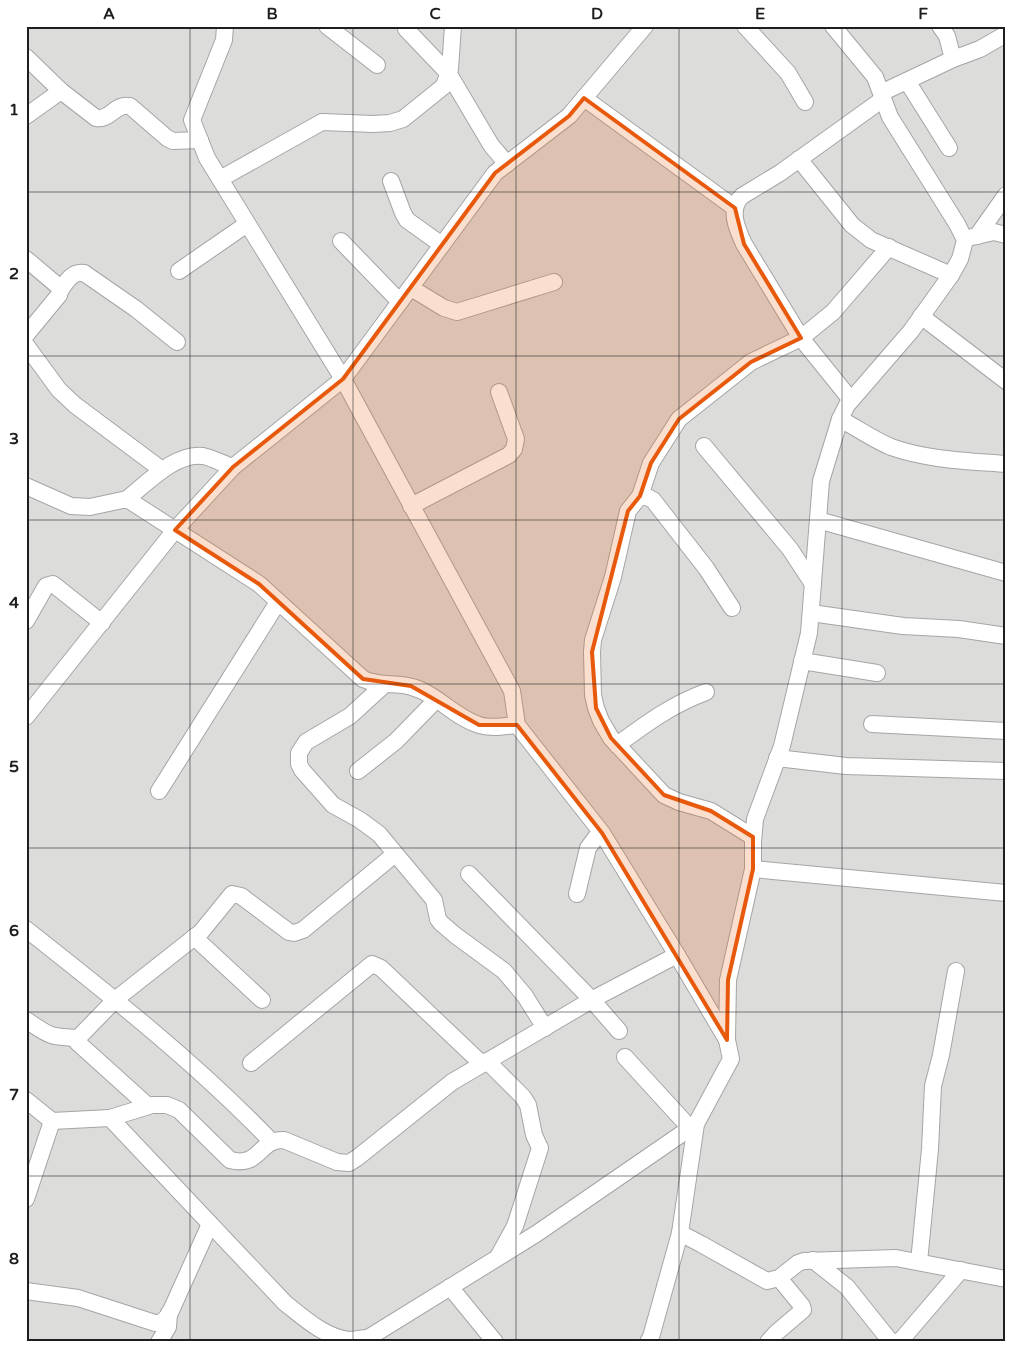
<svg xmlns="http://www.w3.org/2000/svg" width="1032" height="1368" font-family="'Varela Round',sans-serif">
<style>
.residential{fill:#dcdcdb}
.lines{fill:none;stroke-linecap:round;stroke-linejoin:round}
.minor-casing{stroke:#a5a5a5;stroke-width:18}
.minor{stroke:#fff;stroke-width:16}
.marked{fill:#e8590c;fill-opacity:0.2;stroke:#e8590c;stroke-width:4;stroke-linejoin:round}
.grid{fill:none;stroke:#1e1e1e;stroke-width:1;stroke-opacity:0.55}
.neatline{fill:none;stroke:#1e1e1e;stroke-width:2}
.grid-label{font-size:16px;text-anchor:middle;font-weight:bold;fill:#1e1e1e}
</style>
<rect width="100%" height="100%" fill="#eaf0e4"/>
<rect class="residential" x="26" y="26" width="980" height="1316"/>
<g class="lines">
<defs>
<g id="minor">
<polyline points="225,26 224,40 192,120 207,158 343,379 512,691 517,725 602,833 677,955 727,1040 731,1059 696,1124 680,1233 651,1337 648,1342"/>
<polyline points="327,26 377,65"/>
<polyline points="745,26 788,73 805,102"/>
<polyline points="940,26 947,36 953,59"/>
<polyline points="406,29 449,74 491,145 507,164"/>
<path d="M26 57 61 91 96 118C110 121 115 103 130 106L167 138 173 141 200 140"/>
<polyline points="907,81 949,148"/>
<polyline points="881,93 953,59 980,49 1006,34"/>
<polyline points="584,98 735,208"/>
<polyline points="26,116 61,91"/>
<polyline points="799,159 852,225 871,240 951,275"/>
<polyline points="220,179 322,122 373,124 390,123 403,119 444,86 450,69 453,26"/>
<polyline points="391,181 403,213 407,220 442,245"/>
<polyline points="977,236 1006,195"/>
<polyline points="972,237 994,232 1006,235"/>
<polyline points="341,241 400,302"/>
<polyline points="26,259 58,286 60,291 59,295 26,335"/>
<polyline points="179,271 247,224"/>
<polyline points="411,288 444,308 457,312 554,282"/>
<path d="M60 291C66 282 72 271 84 273L136 309 177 342"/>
<polyline points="921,316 1006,381"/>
<polyline points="26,345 59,390 75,405 162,470"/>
<path d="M851 400 801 338 744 244C737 229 728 209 742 196L780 173 883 99"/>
<path d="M840 419C857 428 874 440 891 447 928 460 967 461 1006 464"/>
<polyline points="704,446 790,549 813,584"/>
<path d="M26 486 71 506 90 507 127 499 259 584 363 679C381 687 395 682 412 687 437 694 454 717 479 725 491 729 505 726 517 725"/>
<polyline points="640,496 651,463 679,419 751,362 801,338 833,312 889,247"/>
<path d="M127 499C147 483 176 452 203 456 213 458 223 464 233 467"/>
<polyline points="411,506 509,455 514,449 516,439 499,392"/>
<polyline points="818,520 1006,573"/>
<polyline points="732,608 706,568 653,500 645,496 640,496 628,511 613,577 593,640 592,652 593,695 596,708 601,721 611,738 664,795 679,802 711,811 753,837"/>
<polyline points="811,613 903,626 959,629 1006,636"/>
<polyline points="26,621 46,586 53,584 102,623"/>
<polyline points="802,661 877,673"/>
<polyline points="385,684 350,716 306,742 299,753 299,764 302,770 333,805 360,820 379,834 434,900 438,919 441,923 455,935 504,971 525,996 545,1028"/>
<polyline points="26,717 175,530 233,467 343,379 495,173 569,116 645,26"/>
<polyline points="872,724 1006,731"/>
<path d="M617 745C647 723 671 705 706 692"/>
<polyline points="777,758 846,766 1006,771"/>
<polyline points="358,771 396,741 436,700"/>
<polyline points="159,791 278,602"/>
<polyline points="753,869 1006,893"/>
<polyline points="469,874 592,1000 619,1031"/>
<polyline points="577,894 588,848 600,832"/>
<path d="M26 929C111 996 196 1063 271 1141"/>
<polyline points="194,937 262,1000"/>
<path d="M26 1020C50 1036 49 1037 78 1038"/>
<polyline points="727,1040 728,980 753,869 753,842 755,819 782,746 809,633 821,481 840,419 847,405 911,331 951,275 960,259 965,240 957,224 890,117 875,77 833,26"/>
<polyline points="625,1057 690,1128"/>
<polyline points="487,1061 523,1097 528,1105 534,1135 540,1148 515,1226 499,1255"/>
<polyline points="251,1063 372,964 381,968 482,1064"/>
<path d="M26 1100 52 1121 110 1118 285 1303C303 1317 324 1337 349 1340 355 1340 362 1338 368 1338L372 1342"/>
<polyline points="148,1106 77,1042 78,1038 116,999 201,932 232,894 241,896 289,932 294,933 303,930 395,854"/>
<path d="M110 1118 152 1105H167L179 1110 230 1160C261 1168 258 1139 284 1140L337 1162 349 1163 357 1158 452 1082 595 998 677 955"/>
<polyline points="26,1199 52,1121"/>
<polyline points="680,1233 701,1244 767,1281 779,1278 798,1263 804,1261 896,1258 1006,1279"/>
<polyline points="813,1260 847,1287 891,1342"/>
<polyline points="919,1262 930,1149 933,1086 941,1055 956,971"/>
<polyline points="450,1287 495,1342"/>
<polyline points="26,1291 78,1298 155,1323 161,1323 169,1315 210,1224"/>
<polyline points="368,1338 536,1234 696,1124"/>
<polyline points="159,1342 168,1327 169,1313"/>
<polyline points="768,1342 776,1333 803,1310 802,1306 779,1278"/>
<polyline points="898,1342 902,1339 961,1270"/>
</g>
</defs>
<use href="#minor" class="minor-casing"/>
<use href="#minor" class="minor"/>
</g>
<path class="marked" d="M584 98 735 208 744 244 801 338 751 362 679 419 651 463 640 496 628 511 592 652 596 708 611 738 664 795 711 811 753 837V869L728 980 727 1040 602 833 517 725H479L411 686 363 679 259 584 175 530 233 467 343 379 495 173 569 116Z"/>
<path class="grid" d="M190 26V1342M353 26V1342M516 26V1342M679 26V1342M842 26V1342M26 192H1006M26 356H1006M26 520H1006M26 684H1006M26 848H1006M26 1012H1006M26 1176H1006"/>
<rect width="1032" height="1368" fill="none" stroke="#ffffff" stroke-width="55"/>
<rect x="28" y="28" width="976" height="1312" class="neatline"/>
<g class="grid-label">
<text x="109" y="19">A</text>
<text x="272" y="19">B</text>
<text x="435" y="19">C</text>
<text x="597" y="19">D</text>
<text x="760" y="19">E</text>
<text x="923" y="19">F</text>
<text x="14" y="115">1</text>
<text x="14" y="279">2</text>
<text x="14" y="444">3</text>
<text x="14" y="608">4</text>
<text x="14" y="772">5</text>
<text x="14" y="936">6</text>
<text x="14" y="1100">7</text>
<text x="14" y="1264">8</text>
</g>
</svg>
